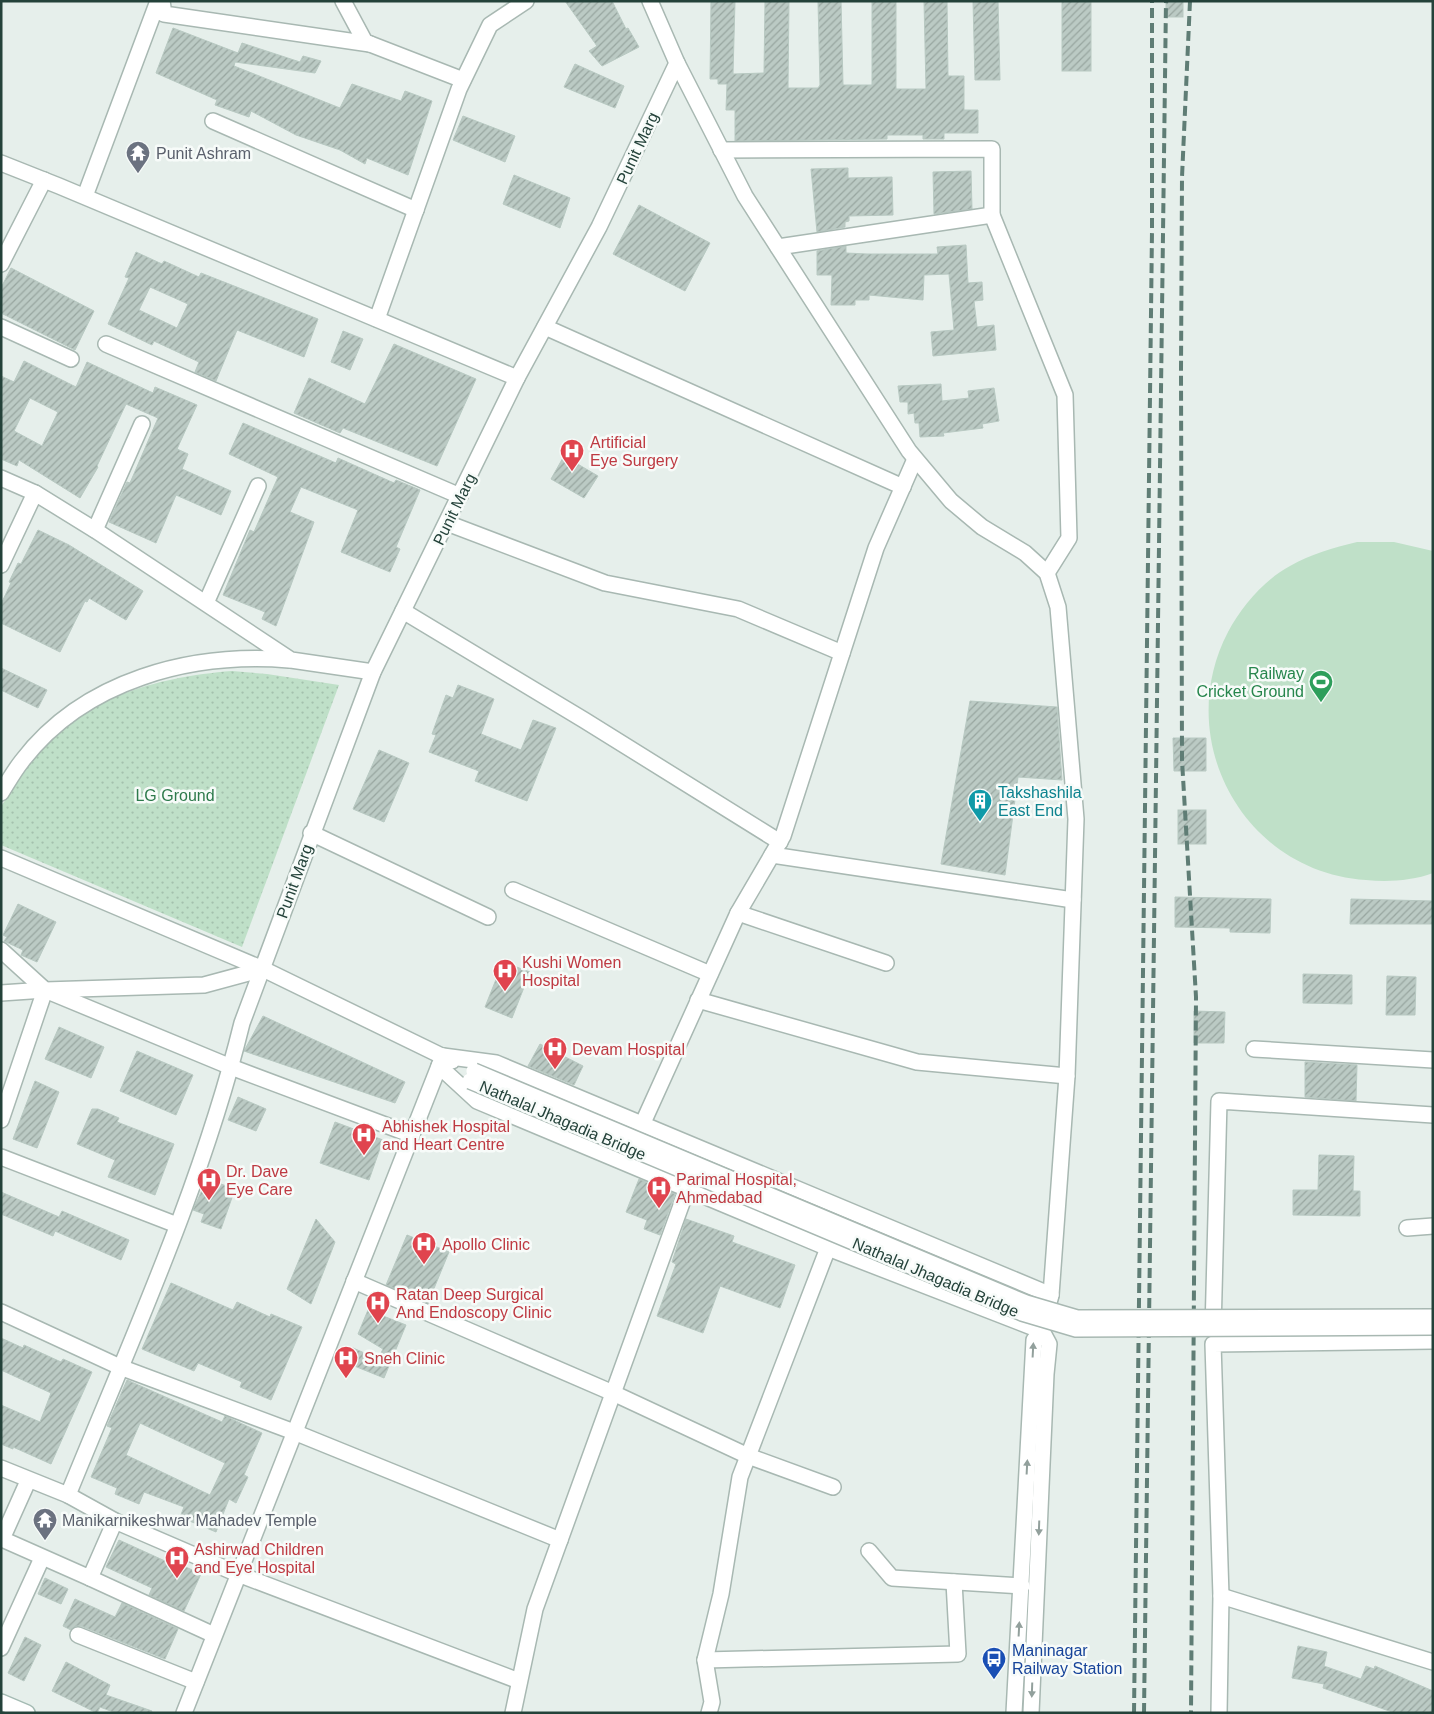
<svg xmlns="http://www.w3.org/2000/svg" width="1434" height="1714" font-family="Helvetica,sans-serif">
<style>
.park{fill:url(#park-dots)}
.garden{fill:#bfe0c8}
.building{fill:url(#building-hatch);stroke:#b8c9c2;fill-rule:evenodd}
.lines{fill:none;stroke-linecap:round;stroke-linejoin:round}
.minor-casing{stroke:#a8b8b2;stroke-width:18}
.tertiary-casing{stroke:#a8b8b2;stroke-width:18}
.secondary-casing{stroke:#a4bbb3;stroke-width:18}
.minor{stroke:#fff;stroke-width:15}
.tertiary{stroke:#fff;stroke-width:15}
.secondary{stroke:#fff;stroke-width:15}
.rail{stroke:#5f7d75;stroke-width:4;stroke-dasharray:10 5;stroke-linecap:butt}
.tertiary-bridge-casing{stroke:#a8b8b2;stroke-width:18;stroke-linecap:butt}
.tertiary-bridge{stroke:#fff;stroke-width:15}
.oneway{fill:#92a09c}
.labels{text-anchor:middle;stroke-width:5;stroke-linejoin:round;paint-order:stroke}
.street-label{font-size:16px;fill:#24423a;stroke:#f7fbf9}
.worship-label{font-size:16px;fill:#5b616d;stroke:#f7fbf9;text-anchor:start}
.health-label{font-size:16px;fill:#be3a42;stroke:#f7fbf9;text-anchor:start}
.leisure-label{font-size:16px;fill:#27864d;stroke:#f7fbf9;text-anchor:end}
.culture-label{font-size:16px;fill:#0d838f;stroke:#f7fbf9;text-anchor:start}
.park-label{font-size:16px;fill:#2d7a4b;stroke:#f7fbf9}
.transit-label{font-size:16px;fill:#164399;stroke:#f7fbf9;text-anchor:start}
</style>
<defs>
<pattern id="park-dots" width="8" height="8" patternUnits="userSpaceOnUse" patternTransform="scale(1.25)"><rect width="8" height="8" fill="#bfe0c8"/><path d="M2 2h.1M6 6h.1" fill="none" stroke="#a4c1ad" stroke-width="1.8" stroke-linecap="round"/></pattern>
<pattern id="building-hatch" width="6" height="6" patternUnits="userSpaceOnUse" patternTransform="scale(1.25)"><rect width="6" height="6" fill="#bbcac4"/><path d="M-1 1l2-2M0 6l6-6M5 7l2-2" fill="none" stroke="#98a6a0"/></pattern>
</defs>
<rect width="100%" height="100%" fill="#e6efeb"/>
<path class="park" d="M232 671 267 674 339 685 242 947 1 845V807L4 802C12 789 20 776 29 763 77 699 155 677 232 671Z"/>
<path class="garden" d="M1357 542H1394L1433 551V873C1412 881 1387 882 1366 880 1243 872 1172 739 1228 632 1242 606 1264 580 1290 566 1311 554 1333 548 1357 542Z"/>
<g class="building">
<polygon points="565,1 612,1 626,29 628,28 639,47 602,66 589,51 597,46"/>
<polygon points="711,1 735,1 733,74 764,73 765,1 789,1 788,88 818,88 820,85 818,1 841,1 843,85 872,85 872,1 896,1 896,89 926,89 924,1 947,1 948,76 964,76 964,110 978,110 978,133 944,133 944,139 923,139 923,135 887,135 887,139 735,141 735,110 726,110 727,84 718,84 718,79 710,79"/>
<polygon points="973,1 998,1 1000,80 975,80"/>
<rect x="1062" y="1" width="29" height="70"/>
<rect x="1166" y="1" width="17" height="16"/>
<polygon points="173,28 238,53 242,43 300,62 303,56 321,61 315,73 235,62 234,66 340,108 352,84 401,101 405,91 432,101 408,175 367,158 365,164 340,150 296,135 251,111 249,117 215,105 217,100 156,73"/>
<polygon points="575,64 624,86 615,108 564,87"/>
<polygon points="463,116 515,136 505,162 453,140"/>
<polygon points="848,168 848,178 892,177 893,215 849,216 849,221 845,222 845,227 817,232 811,169"/>
<polygon points="971,171 972,209 934,214 933,172"/>
<polygon points="514,175 570,198 560,228 503,204"/>
<polygon points="639,205 710,243 685,291 613,254"/>
<polygon points="966,245 968,283 982,282 983,300 974,301 977,327 994,325 996,350 933,356 931,332 954,330 949,274 924,275 923,300 869,295 869,300 855,300 855,305 831,305 832,275 817,275 817,251 846,246 846,253 867,254 938,254 937,247"/>
<path d="M136 252 162 264 164 261 199 277 201 273 318 319 304 357 237 330 216 381 195 372 199 362 154 341 152 345 108 324 129 278 125 277ZM150 287 188 304 177 328 139 310Z"/>
<polygon points="11,268 94,311 75,350 1,313 1,288"/>
<polygon points="343,331 363,339 350,370 331,362"/>
<polygon points="394,344 476,379 437,466 343,428 340,433 294,413 309,378 365,404"/>
<path d="M24 361 76 387 87 362 153 393 155 387 197 405 177 449 188 454 182 469 231 491 221 515 176 495 156 543 109 522 127 482 130 483 158 418 126 404 97 466 98 467 80 498 19 460 17 466 1 459V376L14 382ZM30 398 58 412 42 446 14 431Z"/>
<polygon points="941,384 942,401 969,398 968,391 994,388 999,421 982,424 983,428 943,433 944,436 920,437 919,423 915,423 914,413 908,414 908,402 900,402 898,386"/>
<polygon points="243,423 336,463 338,458 394,483 396,480 420,490 396,547 400,549 390,572 341,552 358,510 301,487 290,512 314,522 276,626 262,619 265,612 223,595 250,530 254,532 278,477 229,454"/>
<polygon points="564,456 598,476 584,498 551,479"/>
<polygon points="38,530 69,545 143,591 126,620 89,598 87,602 85,601 60,652 1,623 1,604 11,583 9,582 18,563 21,564"/>
<polygon points="1,668 47,690 38,708 1,690"/>
<polygon points="458,685 494,699 481,734 521,750 533,720 556,728 527,801 475,781 479,771 429,752 436,735 432,734 446,695 453,698"/>
<polygon points="970,701 1057,707 1062,780 1018,777 1005,875 941,864"/>
<polygon points="1173,738 1206,738 1206,771 1174,771"/>
<polygon points="379,750 409,763 384,822 353,809"/>
<rect x="1178" y="810" width="28" height="34"/>
<polygon points="1175,897 1271,899 1270,933 1230,932 1230,928 1175,927"/>
<polygon points="1351,899 1433,901 1433,924 1350,924"/>
<polygon points="18,904 56,922 37,962 21,955 23,950 4,941 7,937 3,935"/>
<polygon points="503,962 530,972 512,1018 485,1007"/>
<polygon points="1303,974 1352,975 1352,1004 1303,1003"/>
<polygon points="1387,976 1416,977 1415,1015 1386,1015"/>
<polygon points="1194,1011 1225,1012 1224,1043 1194,1043"/>
<polygon points="263,1016 405,1082 395,1103 244,1051"/>
<polygon points="59,1027 104,1047 91,1078 45,1059"/>
<polygon points="540,1044 583,1066 574,1085 528,1066"/>
<polygon points="137,1051 193,1075 176,1115 120,1091"/>
<polygon points="1305,1062 1357,1065 1356,1101 1305,1097"/>
<polygon points="35,1081 59,1092 37,1148 13,1139"/>
<polygon points="238,1097 266,1109 256,1131 228,1120"/>
<polygon points="92,1109 98,1109 119,1118 117,1122 174,1144 155,1195 108,1177 115,1160 77,1144"/>
<polygon points="335,1122 383,1140 369,1180 320,1163"/>
<polygon points="1319,1155 1354,1156 1353,1191 1360,1191 1360,1216 1293,1215 1293,1190 1318,1190"/>
<polygon points="207,1179 235,1189 221,1229 201,1222 204,1214 193,1210"/>
<polygon points="639,1179 675,1194 660,1235 644,1229 647,1220 626,1212"/>
<polygon points="1,1192 59,1217 62,1211 129,1240 121,1260 55,1231 53,1236 1,1214"/>
<polygon points="316,1219 335,1242 311,1304 287,1289"/>
<polygon points="686,1219 734,1236 732,1242 795,1265 780,1308 720,1286 703,1333 657,1316 676,1264 672,1262"/>
<polygon points="407,1235 449,1252 428,1303 386,1285"/>
<polygon points="171,1283 233,1310 237,1302 270,1317 271,1314 302,1327 271,1400 240,1387 242,1382 198,1363 194,1371 142,1349"/>
<polygon points="368,1310 406,1325 384,1378 347,1363 353,1348 378,1359 383,1349 358,1334"/>
<polygon points="1,1338 23,1348 24,1345 61,1362 63,1359 92,1372 51,1464 13,1447 13,1449 1,1444 1,1405 40,1422 51,1393 1,1370"/>
<path d="M127 1380 222 1422 225 1416 262 1433 244 1475 248 1477 236 1503 229 1499 216 1532 180 1517 184 1507 144 1492 139 1504 115 1494 117 1488 91 1477 112 1428 107 1426ZM140 1423 225 1463 210 1495 126 1455Z"/>
<polygon points="119,1540 165,1561 166,1558 201,1574 184,1611 149,1595 152,1588 106,1567"/>
<polygon points="45,1578 68,1589 61,1604 38,1594"/>
<polygon points="75,1599 115,1617 122,1603 178,1629 165,1659 81,1626 76,1626 71,1630 63,1626"/>
<polygon points="25,1637 41,1645 24,1681 8,1673"/>
<polygon points="1298,1646 1327,1652 1324,1666 1361,1679 1366,1666 1374,1669 1375,1666 1433,1691 1433,1713 1395,1713 1323,1688 1324,1684 1292,1678"/>
<polygon points="66,1662 110,1685 106,1695 152,1711 151,1713 116,1713 100,1707 97,1713 52,1691"/>
</g>
<g class="lines">
<defs>
<g id="minor">
<polyline points="162,1 164,14 370,44"/>
<polyline points="343,1 365,42 463,80"/>
<polyline points="213,121 416,210"/>
<polyline points="721,150 992,149 992,215 778,247"/>
<polyline points="1,163 59,186 517,378"/>
<polyline points="85,196 158,1"/>
<polyline points="992,215 1065,395 1069,538 1047,573"/>
<polyline points="1,264 44,180"/>
<polyline points="377,319 459,89 490,25 526,1"/>
<polyline points="1,327 71,359"/>
<polyline points="545,327 903,487"/>
<polyline points="106,344 460,496"/>
<polyline points="1,478 35,493"/>
<polyline points="447,523 605,583 738,609 842,653"/>
<polyline points="95,530 142,424"/>
<polyline points="1,565 35,493 95,530 291,660 373,672"/>
<polyline points="206,603 258,486"/>
<polyline points="403,611 584,720 780,842"/>
<path d="M1 793C8 782 14 771 22 761 84 680 191 652 289 660"/>
<polyline points="311,833 488,917"/>
<polyline points="772,855 1073,900"/>
<polyline points="513,890 710,974"/>
<polyline points="738,913 886,963"/>
<polyline points="1,950 45,990 204,985 263,969"/>
<polyline points="1,993 45,990 231,1067 412,1135"/>
<polyline points="698,1000 917,1062 1067,1076"/>
<polyline points="1254,1049 1433,1060"/>
<polyline points="1,1120 45,990"/>
<polyline points="642,1125 738,913 783,836 876,548 915,459"/>
<polyline points="1,1157 177,1225"/>
<polyline points="1407,1228 1433,1226"/>
<polyline points="354,1281 613,1393 748,1456 833,1487"/>
<polyline points="1,1312 120,1367 294,1432 560,1540"/>
<polyline points="1213,1330 1219,1101 1433,1115"/>
<polyline points="1,1468 68,1495 115,1521 238,1574 519,1681"/>
<polyline points="28,1481 2,1539 90,1578 115,1521"/>
<path d="M68 1495C131 1340 202 1186 242 1023L373 672 517 378 599 227 677 63"/>
<polyline points="869,1551 892,1578 1022,1586"/>
<polyline points="90,1578 214,1635"/>
<polyline points="1221,1596 1213,1344 1433,1341"/>
<polyline points="78,1635 196,1682"/>
<polyline points="1,1648 42,1558"/>
<polyline points="705,1660 958,1654 954,1582"/>
<polyline points="513,1713 535,1609 687,1189"/>
<polyline points="709,1713 712,1702 705,1660 721,1594 740,1477 828,1248"/>
<polyline points="1219,1713 1221,1596 1433,1662"/>
</g>
<g id="tertiary">
<polyline points="650,1 677,63 745,196 909,451 951,501 982,527 1025,553 1047,573 1058,607 1076,819 1067,1076 1051,1295 1042,1331 1034,1340 1014,1713"/>
<polyline points="1,858 263,969 452,1061"/>
<polyline points="443,1056 496,1063 1051,1295"/>
<polyline points="439,1066 477,1101 828,1248 1042,1331 1049,1344 1046,1374 1031,1713"/>
<polyline points="184,1713 443,1056"/>
</g>
<polyline id="secondary" points="1,1702 27,1713"/>
</defs>
<use href="#minor" class="minor-casing"/>
<use href="#tertiary" class="tertiary-casing"/>
<use href="#secondary" class="secondary-casing"/>
<use href="#minor" class="minor"/>
<use href="#tertiary" class="tertiary"/>
<use href="#secondary" class="secondary"/>
<g class="rail">
<polyline points="1190,1 1182,177 1181,371 1182,760 1196,997 1191,1713"/>
<polyline points="1134,1713 1152,231 1152,1"/>
<polyline points="1144,1713 1166,1"/>
</g>
<defs>
<g id="tertiary-bridge">
<polyline points="474,1071 1026,1303 1077,1318 1433,1317"/>
<polyline points="470,1081 1022,1313 1076,1329 1433,1327"/>
</g>
</defs>
<use href="#tertiary-bridge" class="tertiary-bridge-casing"/>
<use href="#tertiary-bridge" class="tertiary-bridge"/>
</g>
<defs><path id="oneway-solid" d="M-6-.8H1V-3.2L6.5 0L1 3.2V.8H-6Z" transform="scale(1.25)"/></defs>
<g class="oneway">
<use href="#oneway-solid" transform="translate(1033 1350) rotate(-87)"/>
<use href="#oneway-solid" transform="translate(1027 1467) rotate(-87)"/>
<use href="#oneway-solid" transform="translate(1039 1528) rotate(92)"/>
<use href="#oneway-solid" transform="translate(1019 1629) rotate(-87)"/>
<use href="#oneway-solid" transform="translate(1032 1690) rotate(92)"/>
</g>
<defs>
<symbol id="temple-pin" viewBox="-11 -11 22 30"><path d="M0 17L-7.5 6A9.5 9.5 0 1 1 7.5 6Z" fill="#6b7280" stroke="#f7fbf9"/><path d="M0-6L5-2H3V0L6.5 2.5H4V6H1.5V3h-3V6H-4V2.5H-6.5L-3 0V-2H-5Z" fill="#fff"/></symbol>
<symbol id="hospital-pin" viewBox="-11 -11 22 30"><path d="M0 17L-7.5 6A9.5 9.5 0 1 1 7.5 6Z" fill="#e0444e" stroke="#f7fbf9"/><path d="M-5-5h3v3.5h4V-5h3V5h-3V1.5h-4V5h-3Z" fill="#fff"/></symbol>
<symbol id="stadium-pin" viewBox="-11 -11 22 30"><path d="M0 17L-7.5 6A9.5 9.5 0 1 1 7.5 6Z" fill="#2e9e5b" stroke="#f7fbf9"/><path d="M0-5a6.5 5 0 1 0 0 10a6.5 5 0 1 0 0-10ZM-3.5-1.8h7v3.6h-7Z" fill="#fff"/></symbol>
<symbol id="building-pin" viewBox="-11 -11 22 30"><path d="M0 17L-7.5 6A9.5 9.5 0 1 1 7.5 6Z" fill="#0f9aa8" stroke="#f7fbf9"/><path d="M-4-6H4V6H1V3H-1V6H-4ZM-2.5-4.3h1.7v1.8h-1.7ZM.8-4.3h1.7v1.8H.8ZM-2.5-1h1.7V.8h-1.7ZM.8-1h1.7V.8H.8Z" fill="#fff"/></symbol>
<symbol id="bus-pin" viewBox="-11 -11 22 30"><path d="M0 17L-7.5 6A9.5 9.5 0 1 1 7.5 6Z" fill="#1a4fb4" stroke="#f7fbf9"/><path d="M-5-6H5V4H4V6H2V4H-2V6H-4V4H-5ZM-3.5-4V0h7V-4ZM-3.5 1.2v1.5H-2V1.2ZM2 1.2v1.5H3.5V1.2Z" fill="#fff"/></symbol>
</defs>
<g fill-rule="evenodd">
<use href="#temple-pin" x="124" y="139" width="28" height="38"/>
<use href="#hospital-pin" x="558" y="437" width="28" height="38"/>
<use href="#stadium-pin" x="1307" y="668" width="28" height="38"/>
<use href="#building-pin" x="966" y="787" width="28" height="38"/>
<use href="#hospital-pin" x="491" y="957" width="28" height="38"/>
<use href="#hospital-pin" x="541" y="1035" width="28" height="38"/>
<use href="#hospital-pin" x="350" y="1121" width="28" height="38"/>
<use href="#hospital-pin" x="195" y="1166" width="28" height="38"/>
<use href="#hospital-pin" x="645" y="1174" width="28" height="38"/>
<use href="#hospital-pin" x="410" y="1230" width="28" height="38"/>
<use href="#hospital-pin" x="364" y="1289" width="28" height="38"/>
<use href="#hospital-pin" x="332" y="1344" width="28" height="38"/>
<use href="#temple-pin" x="31" y="1506" width="28" height="38"/>
<use href="#hospital-pin" x="163" y="1544" width="28" height="38"/>
<use href="#bus-pin" x="980" y="1645" width="28" height="38"/>
</g>
<g class="labels">
<g class="street-label">
<text transform="translate(637 148) rotate(-65)" y="6">Punit Marg</text>
<text transform="translate(454 509) rotate(-64)" y="6">Punit Marg</text>
<text transform="translate(294 881) rotate(-70)" y="6">Punit Marg</text>
<text transform="translate(563 1120) rotate(23)" y="6">Nathalal Jhagadia Bridge</text>
<text transform="translate(936 1277) rotate(23)" y="6">Nathalal Jhagadia Bridge</text>
</g>
<g class="worship-label">
<text x="156" y="159">Punit Ashram</text>
<text x="62" y="1526">Manikarnikeshwar Mahadev Temple</text>
</g>
<g class="health-label">
<text x="590" y="448">Artificial<tspan x="590" dy="18">Eye Surgery</tspan></text>
<text x="522" y="968">Kushi Women<tspan x="522" dy="18">Hospital</tspan></text>
<text x="572" y="1055">Devam Hospital</text>
<text x="382" y="1132">Abhishek Hospital<tspan x="382" dy="18">and Heart Centre</tspan></text>
<text x="226" y="1177">Dr. Dave<tspan x="226" dy="18">Eye Care</tspan></text>
<text x="676" y="1185">Parimal Hospital,<tspan x="676" dy="18">Ahmedabad</tspan></text>
<text x="442" y="1250">Apollo Clinic</text>
<text x="396" y="1300">Ratan Deep Surgical<tspan x="396" dy="18">And Endoscopy Clinic</tspan></text>
<text x="364" y="1364">Sneh Clinic</text>
<text x="194" y="1555">Ashirwad Children<tspan x="194" dy="18">and Eye Hospital</tspan></text>
</g>
<g class="leisure-label">
<text x="1304" y="679">Railway<tspan x="1304" dy="18">Cricket Ground</tspan></text>
</g>
<g class="culture-label">
<text x="998" y="798">Takshashila<tspan x="998" dy="18">East End</tspan></text>
</g>
<g class="park-label">
<text x="175" y="801">LG Ground</text>
</g>
<g class="transit-label">
<text x="1012" y="1656">Maninagar<tspan x="1012" dy="18">Railway Station</tspan></text>
</g>
</g>
<rect width="1434" height="1714" fill="none" stroke="#24423a" stroke-width="5"/>
</svg>
